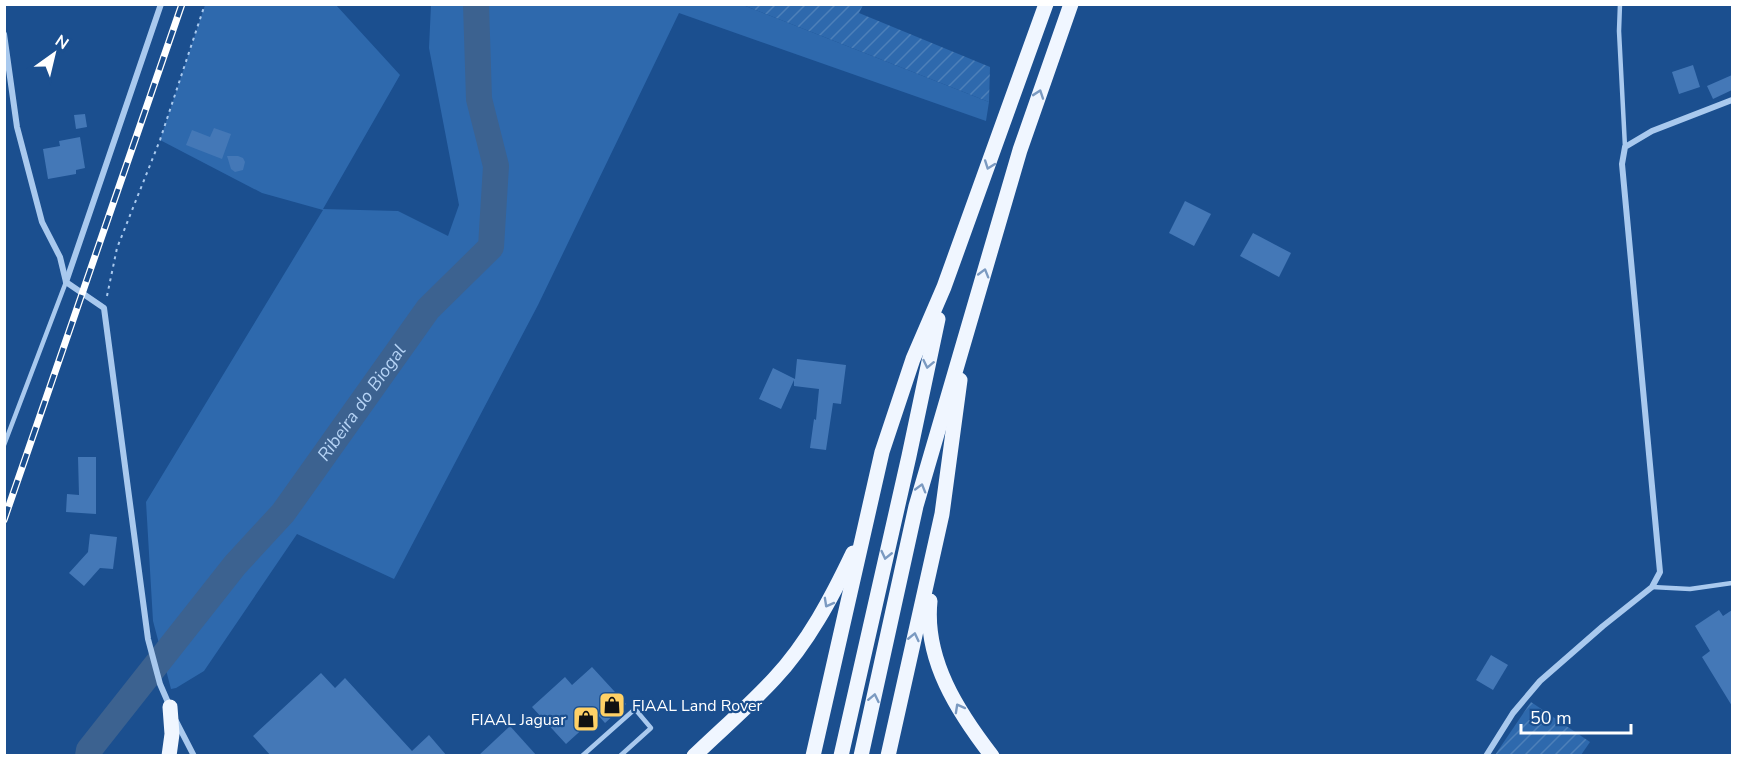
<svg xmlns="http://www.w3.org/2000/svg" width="1737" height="760" font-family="'Nunito Sans',sans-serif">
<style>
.grass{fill:#2e69ad}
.garden{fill:url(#garden-furrows)}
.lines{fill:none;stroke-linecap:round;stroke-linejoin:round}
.river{stroke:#3c6290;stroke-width:26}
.building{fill:#4478b7}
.path{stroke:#a9c9ee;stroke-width:2;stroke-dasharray:3 4.5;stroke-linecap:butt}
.lane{stroke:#a9c9ee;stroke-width:4.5}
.street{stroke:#a9c9ee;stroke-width:6}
.primary{stroke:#f0f6ff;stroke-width:15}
.rail-casing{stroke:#fff;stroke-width:7}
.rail{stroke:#1b4f8f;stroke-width:4.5;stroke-dasharray:14;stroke-linecap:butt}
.oneway{stroke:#7b9ac1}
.labels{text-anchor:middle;stroke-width:4.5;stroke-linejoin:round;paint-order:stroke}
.poi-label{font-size:16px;fill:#fff;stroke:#1b4f8f;text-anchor:start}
.water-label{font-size:18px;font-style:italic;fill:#b5d3f5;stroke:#1b4f8f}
</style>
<defs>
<pattern id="garden-furrows" width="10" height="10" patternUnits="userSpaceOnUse" patternTransform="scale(1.5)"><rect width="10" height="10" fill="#2e69ad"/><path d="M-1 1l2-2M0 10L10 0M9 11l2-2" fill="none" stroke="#4d80b9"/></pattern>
</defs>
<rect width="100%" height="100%" fill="#1b4f8f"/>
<polygon class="grass" points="205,5 336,5 400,75 323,209 398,211 448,236 459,205 429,48 431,5 743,5 989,102 986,121 679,13 538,305 394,579 297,534 204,671 176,688 171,689 153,621 146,502 323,210 262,193 160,140"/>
<g class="garden">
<polygon points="743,5 863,5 859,13 990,67 989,102"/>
<polygon points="1531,702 1590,742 1581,755 1495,755"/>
</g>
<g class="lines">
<path class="river" id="s1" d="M88 756 89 750 235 565 283 513 428 309 491 247 496 166 479 99 476 4"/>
</g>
<g class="building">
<polygon points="1693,65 1700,87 1679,94 1672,72"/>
<polygon points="1732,75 1732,90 1713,99 1707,86"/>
<polygon points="85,114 87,127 76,129 74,115"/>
<polygon points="214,128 231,134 222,159 186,145 192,130 210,137"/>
<polygon points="80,137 85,168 76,170 76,174 48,179 43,149 60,146 59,141"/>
<polygon points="227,156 238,156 243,158 245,162 243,170 235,172 231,169"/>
<polygon points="1185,201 1211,214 1194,246 1169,233"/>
<polygon points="1253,233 1291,253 1279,277 1240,256"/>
<polygon points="797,359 846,365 841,404 833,403 826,450 810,448 814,419 816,420 819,389 794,386 794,380 781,409 759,399 773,368 795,379"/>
<polygon points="78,457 96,457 96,514 66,512 67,494 79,495"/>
<polygon points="90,534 117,537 113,569 100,568 84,586 69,573 88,552"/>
<polygon points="1719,610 1723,616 1732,610 1732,706 1702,657 1710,651 1695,626"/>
<polygon points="1491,655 1508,665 1493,690 1476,680"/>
<polygon points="592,667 626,704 605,723 598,715 566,744 532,707 565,677 572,685"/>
<polygon points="321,673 335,688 345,678 412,751 429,735 447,756 271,756 253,736"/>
<polygon points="510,726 537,756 478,756"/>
</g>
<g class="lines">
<polyline class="path" points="107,296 117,248 160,140 205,4"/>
<g class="lane">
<polyline points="1620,4 1619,31 1625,147"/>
<polyline points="4,445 66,282"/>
<polyline points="1652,587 1690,589 1732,583"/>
<polyline points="582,756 635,709 651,728 620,756"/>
</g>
<g class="street">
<polyline points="4,34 17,127 42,222 60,257 66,282"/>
<polyline points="66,282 104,308 148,639 160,684 170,707"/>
<polyline points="66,282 161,4"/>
<polyline points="176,721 194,756"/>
<polyline points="1486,756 1513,713 1540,681 1603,626 1652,587 1660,572 1622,164 1625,147 1652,131 1732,100"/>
</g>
<g class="primary">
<path d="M930 601C924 660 958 712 992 756"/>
<polyline points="169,756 172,734 170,707"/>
<path d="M694 756C721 730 749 706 774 679 808 643 832 597 853 553"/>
<polyline points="813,756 882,452 913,359 944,287 1046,4"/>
<polyline points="841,756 909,456 938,319"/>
<polyline points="861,756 916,506 1020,150 1071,4"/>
<polyline points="888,756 942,514 960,380"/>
</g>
<defs>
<polyline id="rail" points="4,520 182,4"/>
</defs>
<use href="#rail" class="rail-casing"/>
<use href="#rail" class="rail"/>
</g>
<defs><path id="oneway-chevron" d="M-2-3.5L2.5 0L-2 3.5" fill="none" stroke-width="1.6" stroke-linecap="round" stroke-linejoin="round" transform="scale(1.5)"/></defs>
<g class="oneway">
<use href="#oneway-chevron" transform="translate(1039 94) rotate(-71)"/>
<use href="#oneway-chevron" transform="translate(989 165) rotate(110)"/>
<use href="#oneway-chevron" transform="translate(984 273) rotate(-74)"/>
<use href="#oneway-chevron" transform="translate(928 364) rotate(102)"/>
<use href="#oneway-chevron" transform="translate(921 488) rotate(-74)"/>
<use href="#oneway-chevron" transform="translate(886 555) rotate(103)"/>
<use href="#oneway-chevron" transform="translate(828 603) rotate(119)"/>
<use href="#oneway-chevron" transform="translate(914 637) rotate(-77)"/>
<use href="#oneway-chevron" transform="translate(874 698) rotate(-78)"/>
<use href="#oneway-chevron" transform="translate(959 708) rotate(-119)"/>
</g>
<defs>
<symbol id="shop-square" viewBox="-11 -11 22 22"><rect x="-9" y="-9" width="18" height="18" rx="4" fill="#ffd166" stroke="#1b4f8f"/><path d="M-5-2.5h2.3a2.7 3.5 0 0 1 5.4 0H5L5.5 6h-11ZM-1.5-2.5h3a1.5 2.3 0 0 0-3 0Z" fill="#111"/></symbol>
</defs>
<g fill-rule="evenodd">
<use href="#shop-square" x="597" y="690" width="30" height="30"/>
<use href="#shop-square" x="571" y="704" width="30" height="30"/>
</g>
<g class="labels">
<g class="poi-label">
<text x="632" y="711">FIAAL Land Rover</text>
<text x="566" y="725" text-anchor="end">FIAAL Jaguar</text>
</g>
<g class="water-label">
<text dy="6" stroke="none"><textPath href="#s1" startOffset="448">Ribeira do Biogal</textPath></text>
</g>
</g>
<rect width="1737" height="760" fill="none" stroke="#ffffff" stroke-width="12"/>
<g transform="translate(54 54) rotate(34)" stroke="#1b4f8f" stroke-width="4.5" paint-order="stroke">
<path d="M0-4.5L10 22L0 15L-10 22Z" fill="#ffffff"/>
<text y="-9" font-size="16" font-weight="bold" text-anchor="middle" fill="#ffffff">N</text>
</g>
<path d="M1521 724v9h110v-9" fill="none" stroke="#ffffff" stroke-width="3"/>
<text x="1530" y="724" font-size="18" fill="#ffffff" stroke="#1b4f8f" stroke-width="4.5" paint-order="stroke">50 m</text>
</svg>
